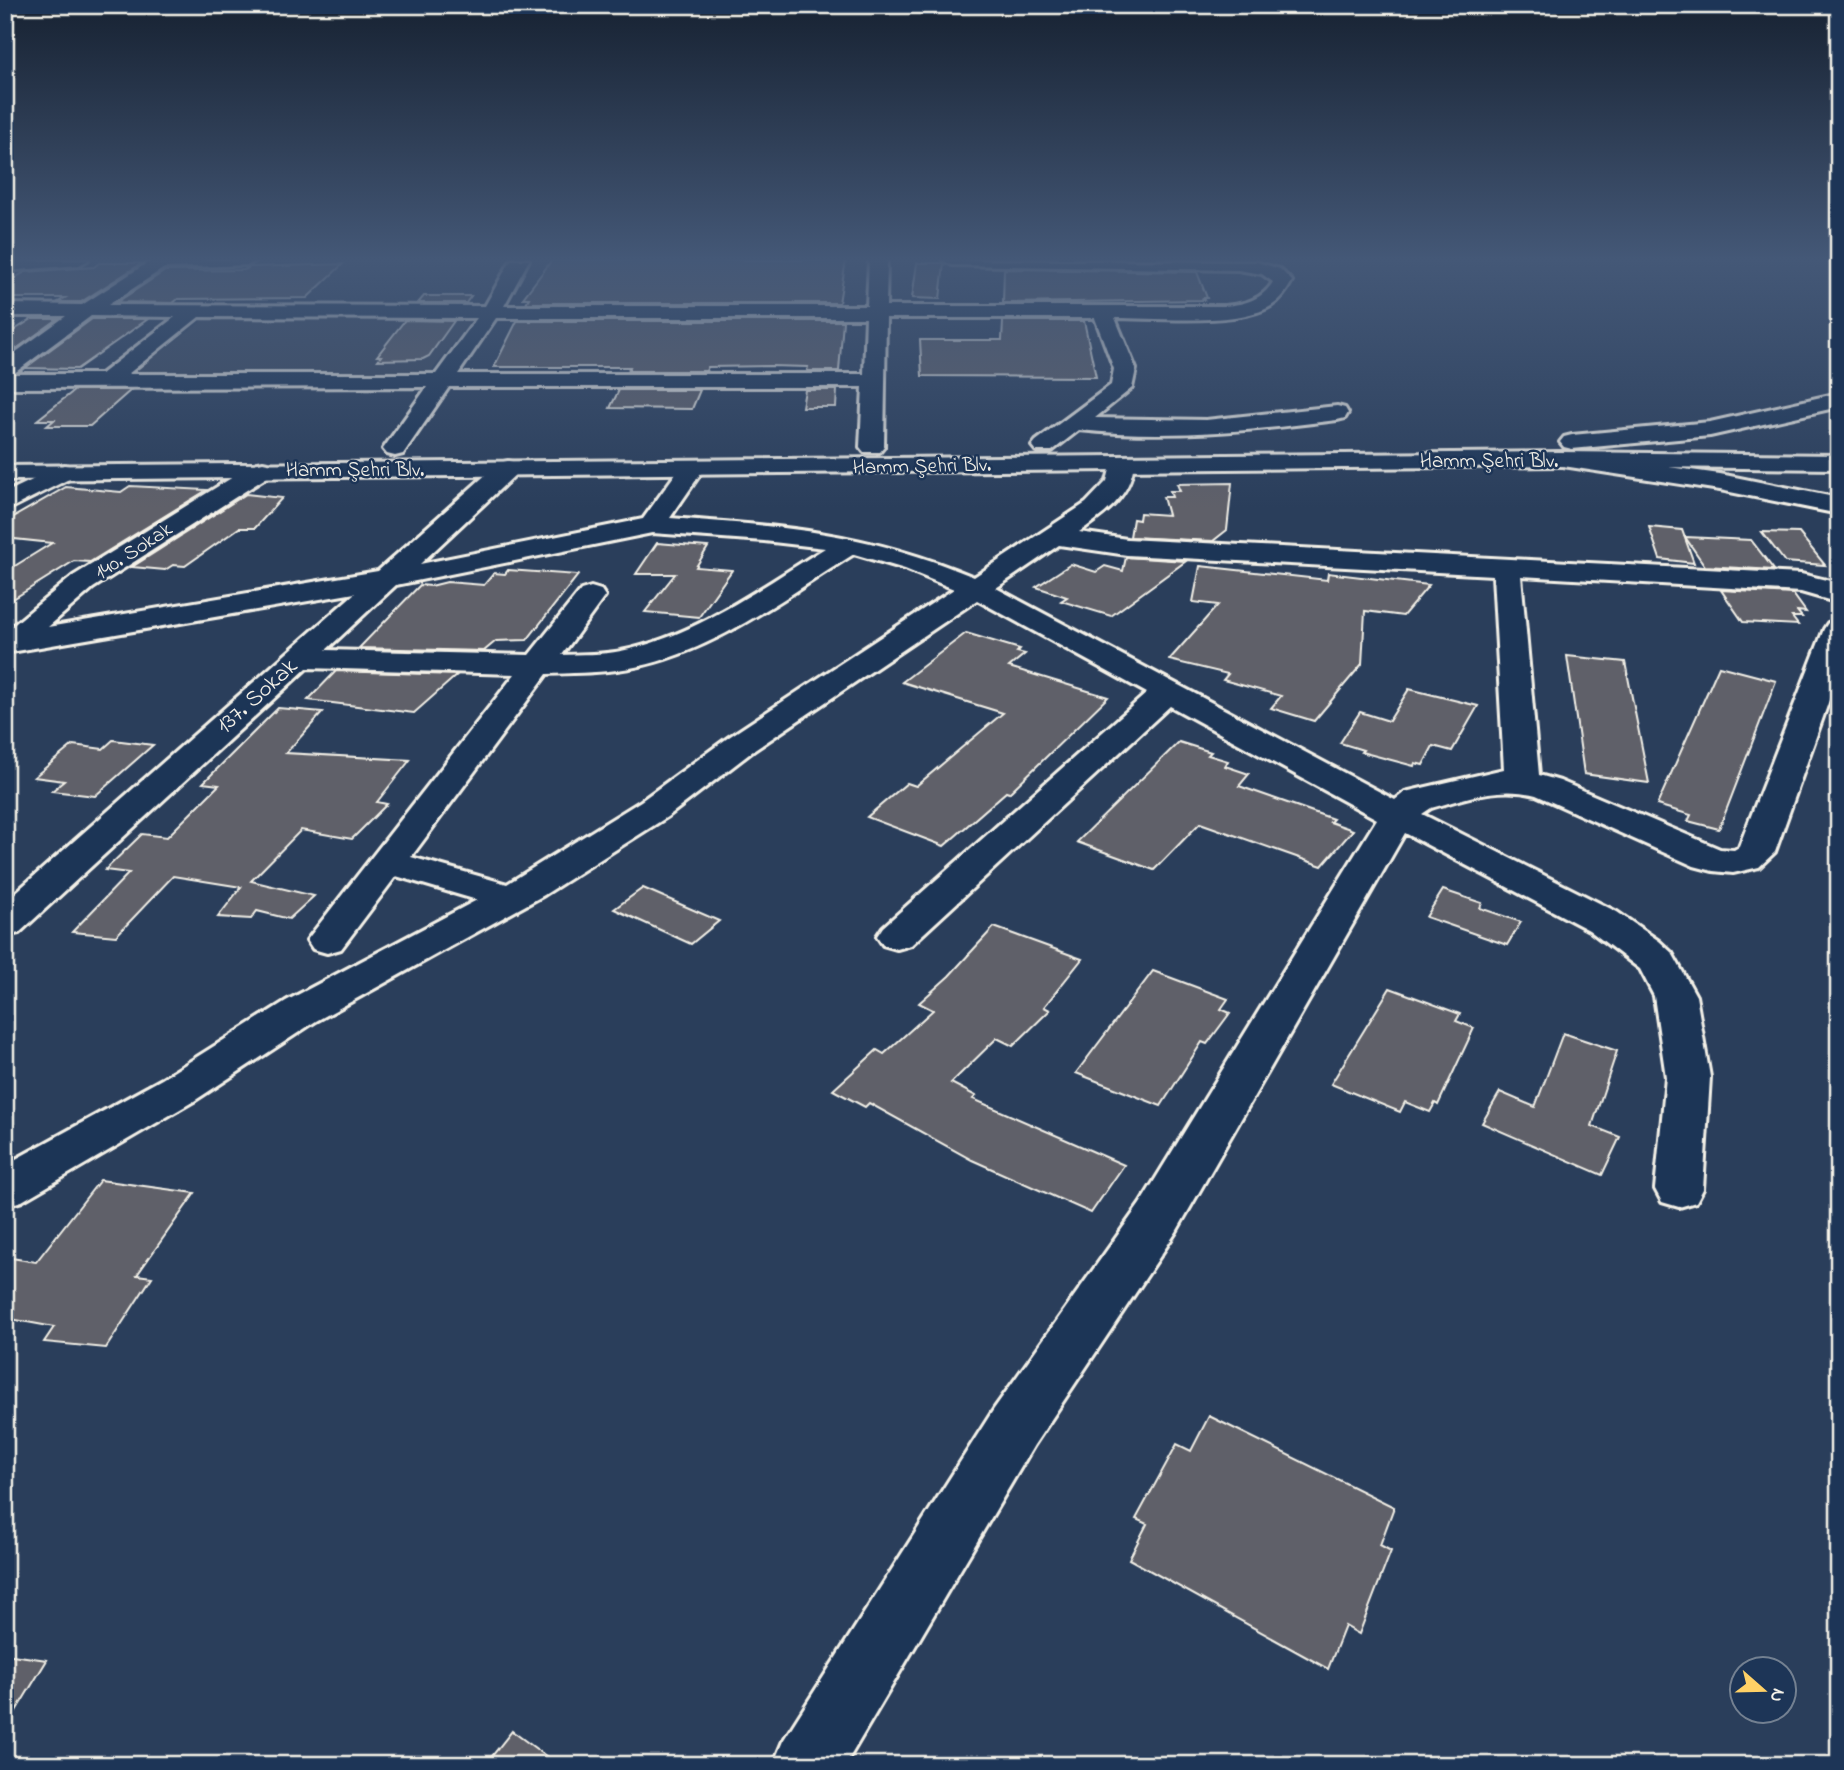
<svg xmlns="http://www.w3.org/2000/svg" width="1844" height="1770" font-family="'Indie Flower',sans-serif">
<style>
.built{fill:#3a485f}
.building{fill:#5f6069;stroke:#f4f1e8;stroke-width:2}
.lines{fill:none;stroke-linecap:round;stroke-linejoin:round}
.minor-casing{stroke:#f4f1e8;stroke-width:6}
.major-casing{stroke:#f4f1e8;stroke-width:6}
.highway-casing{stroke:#f4f1e8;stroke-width:6}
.minor{fill:#1d3557;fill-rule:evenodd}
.major{fill:#1d3557;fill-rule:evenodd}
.highway{fill:#1d3557;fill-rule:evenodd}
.labels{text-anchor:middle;stroke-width:5;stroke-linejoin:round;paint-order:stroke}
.far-street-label{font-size:21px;fill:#f4f1e8;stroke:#1d3557}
.street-label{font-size:24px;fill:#f4f1e8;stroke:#1d3557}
</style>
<rect width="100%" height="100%" fill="#2a3e5b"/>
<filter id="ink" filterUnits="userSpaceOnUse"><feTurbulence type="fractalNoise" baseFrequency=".0143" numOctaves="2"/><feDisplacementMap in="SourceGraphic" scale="14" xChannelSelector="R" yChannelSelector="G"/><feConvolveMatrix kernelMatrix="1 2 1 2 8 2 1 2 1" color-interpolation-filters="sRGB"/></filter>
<g filter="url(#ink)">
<polygon class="built" points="475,315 430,374 129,376 207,317"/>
<g class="building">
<polygon points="552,260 846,260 839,303 526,303 529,298 523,298"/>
<polygon points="99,263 142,263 81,302 58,302 65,298 5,298 5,283 25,272 94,267"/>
<polygon points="917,263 944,263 940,299 912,298"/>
<polygon points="343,264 307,298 178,299 173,303 117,302 165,271 244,270 250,267"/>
<polygon points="1004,269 1197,272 1207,298 1203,298 1204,300 1003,303"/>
<polygon points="424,296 471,296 466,303 418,303"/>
<polygon points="32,319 58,319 5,357 5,336"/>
<polygon points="92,319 148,319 77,369 25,368"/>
<polygon points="405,320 454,321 429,356 423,359 378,360 381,356 377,356"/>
<polygon points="517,321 843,321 839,371 807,371 808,367 770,366 708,367 706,371 628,371 630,367 494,367"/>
<polygon points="1003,321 1084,321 1096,377 922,376 920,340 1002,340"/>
<polygon points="75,390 131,390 90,426 47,426 54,420 37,420"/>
<polygon points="619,390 700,390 692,409 610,408"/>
<polygon points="805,390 837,390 836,407 802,407"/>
<polygon points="1232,483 1227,530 1213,541 1130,537 1133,519 1139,520 1140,513 1168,515 1163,497 1172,497 1170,491 1180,491 1177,484"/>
<polygon points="130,486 207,490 90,562 74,561 5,604 5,572 52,543 5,538 5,522 66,487 121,492"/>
<polygon points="246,494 282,498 255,528 239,528 185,566 173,565 165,570 132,567"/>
<polygon points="1649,527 1682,530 1694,563 1660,559"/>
<polygon points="1762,532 1799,533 1825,565 1785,562"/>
<polygon points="1685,537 1751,540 1774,570 1705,566"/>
<polygon points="657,543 708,547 696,567 732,570 699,617 645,612 675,574 636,574"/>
<polygon points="1126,557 1186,561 1111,616 1061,601 1067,597 1036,587 1071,564 1096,572 1105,566 1123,571"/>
<polygon points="1200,566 1327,580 1328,573 1429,585 1403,616 1365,611 1362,664 1314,721 1271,708 1281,696 1223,680 1228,674 1169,660 1218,605 1193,602"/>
<polygon points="508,570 578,575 527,640 496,641 484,651 359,648 420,585 431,586 447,582 484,585 494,573 505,574"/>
<polygon points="1721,590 1793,594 1806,612 1797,611 1802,617 1792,617 1798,625 1743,622"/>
<polygon points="966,633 1020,649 1017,652 1025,654 1009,667 1108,697 1009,793 1006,792 944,846 867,817 907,783 916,786 1003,713 902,682"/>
<polygon points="1567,656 1625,662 1649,783 1584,774"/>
<polygon points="1719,666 1776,681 1719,829 1688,821 1691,815 1657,805"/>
<polygon points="336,671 457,675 414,713 308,700"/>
<polygon points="1409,689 1478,706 1452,751 1433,746 1423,765 1415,763 1414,766 1361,752 1363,750 1340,743 1360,712 1389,721"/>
<polygon points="278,708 323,712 286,753 410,760 377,802 387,804 352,839 301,830 251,881 314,896 289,919 257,911 251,919 218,917 241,887 173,876 116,936 72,932 129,873 105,870 142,834 167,837 219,785 203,783"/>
<polygon points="113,740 153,745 95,796 52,791 64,781 34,777 73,745 103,749"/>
<polygon points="1179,742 1211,752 1208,755 1228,761 1225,766 1249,774 1239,786 1333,819 1330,822 1353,830 1322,866 1200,823 1154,870 1077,842"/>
<polygon points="643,888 719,921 691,944 614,909"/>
<polygon points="1443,890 1482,903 1480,908 1521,922 1507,945 1426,917"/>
<polygon points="994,927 1082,959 1044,1007 1050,1010 1013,1046 997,1038 951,1083 976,1096 973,1099 1124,1165 1091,1213 972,1160 869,1103 865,1107 833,1090 877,1050 884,1054 933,1010 919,1003 949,976"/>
<polygon points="1153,971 1228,999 1221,1009 1230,1013 1207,1044 1202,1042 1161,1106 1076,1073"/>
<polygon points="1390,988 1460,1014 1456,1021 1474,1028 1438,1105 1435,1103 1430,1112 1405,1102 1400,1112 1331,1084"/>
<polygon points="1563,1033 1617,1051 1592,1126 1620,1137 1602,1175 1482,1123 1500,1092 1535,1107"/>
<polygon points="100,1180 195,1193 137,1275 152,1277 106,1348 44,1342 54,1327 5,1318 5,1257 36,1262"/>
<polygon points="1209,1416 1394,1507 1380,1545 1391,1551 1359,1634 1345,1626 1328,1669 1129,1559 1147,1524 1136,1519 1177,1444 1191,1451"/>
<polygon points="5,1654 47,1660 5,1729"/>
<polygon points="512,1731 558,1765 485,1765"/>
</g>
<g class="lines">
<defs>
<g id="minor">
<polygon points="88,260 79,265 5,271 5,261"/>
<path d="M152 260H257L248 265 164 268 108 305 485 306 511 260H529L504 306H867L869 260H887L886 306H1225C1245 304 1262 300 1273 282L1262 274 1238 270 952 265 943 260 1257 262 1280 269 1292 281C1287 291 1281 300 1271 306 1239 326 1155 318 1115 318L1136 369 1132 388 1095 418 1206 420 1337 406 1345 408 1348 413 1345 418 1337 420C1251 431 1166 439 1079 430L1052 451H1036L1032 446 1036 441 1111 385 1114 369 1095 318H886L884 447 880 452H864L860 447 863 387H449L403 454 395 456 387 454 383 449 427 387 5 388V360L66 316H5V304L82 305ZM91 316 175 317 101 374H13ZM199 317 477 318 436 374H128ZM496 318H866L864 374H458Z"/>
<path d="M1122 456 1131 458 1134 463C1130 497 1106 513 1079 532L1127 539 1801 574 1839 583V603L1801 592 1521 576 1539 775 1560 781 1720 849 1734 850 1739 847 1824 629 1828 623 1839 620V672L1775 852 1759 867 1733 873 1713 871 1694 866 1536 795C1497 785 1468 798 1431 808L1422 814 1617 912 1659 941 1672 953 1696 996 1710 1077 1703 1189 1696 1202 1679 1207 1662 1202 1655 1189 1666 1077 1654 996 1640 969 1589 930 1405 833 1176 1232 1034 1445 845 1765H773L783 1741 994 1409 1140 1204 1377 819 1170 706 911 945 897 949 883 945 877 936 883 927 1147 693 977 600 753 751 667 817 544 895 316 1021 194 1101 22 1201 5 1206V1165L162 1079 286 1001 477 900 396 876 341 949 327 953 313 949 307 940 515 674 307 668 19 933 5 936V902L355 593 11 652H5V632L73 576 254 464 263 462 272 464 275 469 272 474 93 588 48 627 378 571 499 463 508 461 517 463 520 468 517 473 420 564 643 519 684 462 693 460 702 462 705 467 670 518C783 526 867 532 974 577L1086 503 1107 481 1113 458ZM652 533 764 541 825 548C761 587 696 636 621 651 602 655 581 654 562 655L605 596 601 590 591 587 581 590 529 655 326 650 396 585ZM1059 545 1127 555 1493 575 1504 769 1405 792 1395 800 996 588ZM854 554 905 569 954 589 729 737 641 801 507 884 411 857 547 674C570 673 594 673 617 670 705 659 781 599 854 554Z"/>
<polygon points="64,465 73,467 76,472 73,477 5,511 5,493"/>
</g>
<polygon id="major" points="1559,452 1839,455 1839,469 1559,466 5,480 5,466"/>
<g id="highway">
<polygon points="1839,393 1839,407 1710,436 1572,449 1564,447 1560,442 1564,437 1572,435 1710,422"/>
<polygon points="1559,452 1720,474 1839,498 1839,514 1720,490 1550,464 1547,459 1550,454"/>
</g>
</defs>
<use href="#minor" class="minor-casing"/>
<use href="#major" class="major-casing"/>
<use href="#highway" class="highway-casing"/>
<use href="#minor" class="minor"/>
<use href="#major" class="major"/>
<use href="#highway" class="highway"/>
</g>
</g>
<linearGradient id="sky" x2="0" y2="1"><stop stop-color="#172232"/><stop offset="0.51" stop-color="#445877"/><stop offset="1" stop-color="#445877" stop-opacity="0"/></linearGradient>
<rect width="1844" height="508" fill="url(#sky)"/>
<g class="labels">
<g class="far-street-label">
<text x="1489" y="467">Hamm Şehri Blv.</text>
<text transform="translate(922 465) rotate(-1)" y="7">Hamm Şehri Blv.</text>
<text x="355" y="476">Hamm Şehri Blv.</text>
<text transform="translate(133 550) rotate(-33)" y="7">140. Sokak</text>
</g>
<g class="street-label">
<text transform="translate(256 695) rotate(-42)" y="8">137. Sokak</text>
</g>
</g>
<rect width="1844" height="1770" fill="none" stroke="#1d3557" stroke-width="28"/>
<rect x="14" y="14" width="1816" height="1742" fill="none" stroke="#f4f1e8" stroke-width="2.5" filter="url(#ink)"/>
<g transform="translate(1763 1690) rotate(110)"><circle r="33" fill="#1d3557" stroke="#738091" stroke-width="2"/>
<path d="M0-5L12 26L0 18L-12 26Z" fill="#ffd166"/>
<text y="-10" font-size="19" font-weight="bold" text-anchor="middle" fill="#f4f1e8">N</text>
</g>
</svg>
